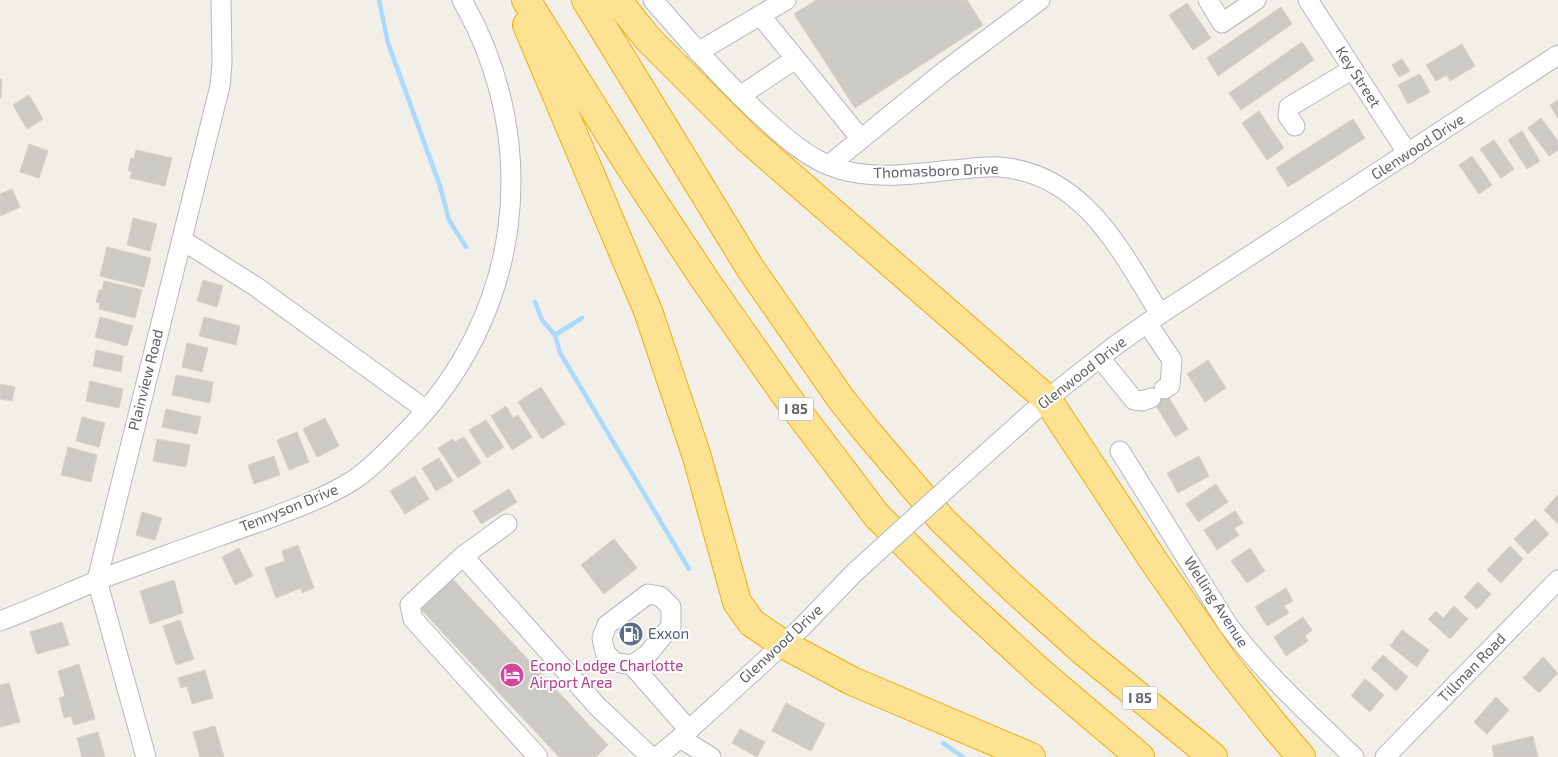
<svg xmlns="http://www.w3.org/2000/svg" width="1558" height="757" font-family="'Exo 2',sans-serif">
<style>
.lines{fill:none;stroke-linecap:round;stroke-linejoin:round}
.stream{stroke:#aadaff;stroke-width:4.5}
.building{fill:#cccac5;stroke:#d6d1c6}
.minor-casing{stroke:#b5b8bc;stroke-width:21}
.highway-casing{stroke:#f9ab00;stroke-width:30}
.minor{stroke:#fff;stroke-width:19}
.highway{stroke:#fde293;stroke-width:28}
.minor-bridge-casing{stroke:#b5b8bc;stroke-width:21;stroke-linecap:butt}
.minor-bridge{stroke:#fff;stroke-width:19}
.labels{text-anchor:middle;stroke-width:4;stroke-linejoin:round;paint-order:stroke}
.shield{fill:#fff;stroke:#8f9295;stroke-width:1}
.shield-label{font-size:14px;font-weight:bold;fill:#5f6368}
.street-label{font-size:15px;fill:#5f6368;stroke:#fff}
.service-label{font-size:15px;fill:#4e5e75;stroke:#fff;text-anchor:start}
.hotel-label{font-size:15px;fill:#b23c85;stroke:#fff;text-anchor:start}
</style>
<rect width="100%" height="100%" fill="#f1efe8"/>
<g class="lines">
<g class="stream">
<polyline points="379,0 388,43 440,186 449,220 466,247"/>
<polyline points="535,302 542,320 555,335 560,353 568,366 689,569"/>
<polyline points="555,335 582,318"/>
<polyline points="943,743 963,757"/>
</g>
</g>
<g class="building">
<polygon points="816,0 967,0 983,25 855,108 794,14"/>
<polygon points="1187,3 1211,38 1193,50 1169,15"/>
<polygon points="1281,7 1292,24 1218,76 1207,58"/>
<polygon points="1302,42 1314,60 1241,110 1229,93"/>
<polygon points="1462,44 1475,66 1450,81 1447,75 1436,81 1426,65"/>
<polygon points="1402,59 1410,71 1399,77 1392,65"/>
<polygon points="1420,74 1430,92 1408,104 1398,85"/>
<polygon points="0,79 2,79 1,98 0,98"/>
<polygon points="29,95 43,119 27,129 13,105"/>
<polygon points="1558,100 1558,119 1550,105"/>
<polygon points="1259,111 1284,148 1267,160 1242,123"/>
<polygon points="1541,118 1558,141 1558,150 1549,156 1528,128"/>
<polygon points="1353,119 1365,138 1288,187 1276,168"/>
<polygon points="1522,131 1540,161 1527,169 1508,140"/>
<polygon points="1494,140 1514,169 1501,178 1480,149"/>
<polygon points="29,144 48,151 39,178 20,172"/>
<polygon points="136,150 172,158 165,186 130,178 132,172 128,170 131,158 134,159"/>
<polygon points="1472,156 1492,185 1479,194 1459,165"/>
<polygon points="12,189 20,207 0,216 0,194"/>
<polygon points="133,218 157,224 150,251 127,245"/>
<polygon points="107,247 151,258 144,287 100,276"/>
<polygon points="203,280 223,286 217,307 197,301"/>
<polygon points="104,281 142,290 135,318 99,309 100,303 96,302 99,290 102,290"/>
<polygon points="100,317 133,326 127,346 95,337"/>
<polygon points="204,317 240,326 236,345 199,336"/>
<polygon points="187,343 208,348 202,372 182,367"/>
<polygon points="96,350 123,356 121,372 93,366"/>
<polygon points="1208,360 1226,388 1205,402 1187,374"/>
<polygon points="176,375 213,382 210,403 172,395"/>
<polygon points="90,381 123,389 119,408 86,401"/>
<polygon points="1160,383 1188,429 1175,437 1147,391"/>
<polygon points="0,384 15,387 12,401 0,399"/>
<polygon points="541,387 565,424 542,439 518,402"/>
<polygon points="506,406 513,418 518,415 532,437 512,450 491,416"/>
<polygon points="166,409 201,417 197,434 162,427"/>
<polygon points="82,417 105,423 99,447 76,441"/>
<polygon points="325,418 339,446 317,457 303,429"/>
<polygon points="486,420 504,447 487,458 469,430"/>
<polygon points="297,432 309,462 289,470 277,440"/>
<polygon points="464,437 481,463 458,478 438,448 453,439 455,442"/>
<polygon points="157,439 190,445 186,467 153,461"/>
<polygon points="68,447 97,455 91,482 61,475"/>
<polygon points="274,456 280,475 254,484 248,465"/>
<polygon points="1199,456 1209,476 1178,493 1167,473"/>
<polygon points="439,458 453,481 436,491 422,468"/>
<polygon points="415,476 429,499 405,514 390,491"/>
<polygon points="1216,484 1228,502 1198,522 1186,504"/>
<polygon points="509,489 517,502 481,524 473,511"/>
<polygon points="1558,495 1558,524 1544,510"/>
<polygon points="1235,511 1243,523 1234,528 1239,535 1217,550 1204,530"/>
<polygon points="142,512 162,518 155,540 136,535"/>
<polygon points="1535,519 1549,534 1528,554 1514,539"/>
<polygon points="614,539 637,568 604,594 581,565"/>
<polygon points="298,545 314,588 302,593 301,588 276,598 265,568 285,561 282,551"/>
<polygon points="1510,546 1523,559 1501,583 1487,570"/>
<polygon points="239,548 253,576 235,585 222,557"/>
<polygon points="1250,548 1265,571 1247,583 1231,561"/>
<polygon points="449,575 608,745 596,757 559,757 417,605"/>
<polygon points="174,580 183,613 150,624 140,591"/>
<polygon points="1478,582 1491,594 1477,609 1464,597"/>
<polygon points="1286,588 1293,601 1284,606 1289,613 1267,626 1255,607"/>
<polygon points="1454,606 1468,619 1450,639 1428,619 1436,611 1443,618"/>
<polygon points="1303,617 1312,630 1305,636 1308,641 1286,656 1274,637"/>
<polygon points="180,620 194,659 176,665 163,626"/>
<polygon points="62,622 69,645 37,654 30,632"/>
<polygon points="1402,630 1429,650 1417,667 1390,646"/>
<polygon points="1383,655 1408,677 1396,691 1371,668"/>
<polygon points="1543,657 1558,673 1539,693 1523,678"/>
<polygon points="79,664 95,719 74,725 71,716 64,718 59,698 65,696 58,671"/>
<polygon points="205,670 213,698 192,704 187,686 181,688 178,678"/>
<polygon points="1365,679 1384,695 1370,712 1351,696"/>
<polygon points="9,683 20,722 0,727 0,685"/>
<polygon points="1496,697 1509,710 1487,734 1474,722"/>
<polygon points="786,703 825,724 811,751 772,731"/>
<polygon points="215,726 224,757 200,757 193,732"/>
<polygon points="740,729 765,742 757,757 732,743"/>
<polygon points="98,732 105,757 82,757 77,738"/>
<polygon points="1533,736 1538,757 1494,757 1492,746"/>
</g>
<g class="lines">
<defs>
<g id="minor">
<path d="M653 0C686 38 719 76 756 111 780 133 806 159 839 169 876 180 914 174 951 170 967 169 984 166 1000 167 1084 174 1121 251 1160 314"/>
<polyline points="1208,0 1222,23 1256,0"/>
<polyline points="1308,0 1408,154"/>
<polyline points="760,15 861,139"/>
<polyline points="698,52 786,0"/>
<polyline points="740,96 795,59"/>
<polyline points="1295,126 1288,116 1289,107 1353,69"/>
<polyline points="829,165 946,70 1040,0"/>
<polyline points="182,240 255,286 426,410"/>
<polyline points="1147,323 1172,360 1170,385 1164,389"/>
<polyline points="1100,358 1134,400 1142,401 1151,398"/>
<path d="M1120 451 1228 625C1265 674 1310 715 1354 757"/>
<polyline points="941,494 1047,399 1116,345 1160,314 1558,55"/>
<polyline points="463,556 507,524"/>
<path d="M0 621C32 609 63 595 94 582 120 571 146 563 172 553 201 543 230 532 259 522 291 510 323 499 352 481 372 468 388 450 404 434 522 318 544 144 462 0"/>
<polyline points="632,665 614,662 605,652 602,638 607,625 648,594 660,596 671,607 671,626 647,655 632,665 689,730"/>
<polyline points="680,738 711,757"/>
<polyline points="146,757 97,580 220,86 222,63 221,0"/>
<polyline points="538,757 413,619 410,605 463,556 598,707 651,757"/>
<polyline points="657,757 680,738 802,627 854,573"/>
<polyline points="1385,757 1558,580"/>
</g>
<g id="highway">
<polyline points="526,0 631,168 705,280 789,400 877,516 964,602 1040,672 1140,757"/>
<polyline points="586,0 750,268 841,399 864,428 943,521 1014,589 1083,651 1213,757"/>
<polyline points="617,0 648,39 748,139 1047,399 1153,560 1224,662 1274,725 1301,757"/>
<polyline points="527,25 648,311 697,457 737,602 752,623 783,644 852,681 1031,757"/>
</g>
</defs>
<use href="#minor" class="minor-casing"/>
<use href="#highway" class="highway-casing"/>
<use href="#minor" class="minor"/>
<use href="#highway" class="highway"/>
<defs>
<polyline id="minor-bridge" points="854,573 941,494"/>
</defs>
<use href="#minor-bridge" class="minor-bridge-casing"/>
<use href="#minor-bridge" class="minor-bridge"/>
</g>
<defs>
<symbol id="fuel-disc" viewBox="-11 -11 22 22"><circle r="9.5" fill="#5c6f8a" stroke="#fff"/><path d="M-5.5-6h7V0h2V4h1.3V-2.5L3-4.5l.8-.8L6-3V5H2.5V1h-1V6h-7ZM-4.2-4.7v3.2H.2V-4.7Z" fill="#fff"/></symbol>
<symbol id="hotel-disc" viewBox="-11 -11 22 22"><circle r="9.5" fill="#d1479c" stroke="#fff"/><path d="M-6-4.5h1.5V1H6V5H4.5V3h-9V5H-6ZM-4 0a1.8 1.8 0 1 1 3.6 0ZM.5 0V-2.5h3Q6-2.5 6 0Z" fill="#fff"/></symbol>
</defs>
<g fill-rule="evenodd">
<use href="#fuel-disc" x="617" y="620" width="28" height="28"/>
<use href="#hotel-disc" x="498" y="661" width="28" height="28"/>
</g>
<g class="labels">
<g class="shield">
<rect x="778.5" y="397.5" width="35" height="23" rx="4"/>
<rect x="1122.5" y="686.5" width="35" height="23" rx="4"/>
</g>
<g class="shield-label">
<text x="796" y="414">I 85</text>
<text x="1140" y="703">I 85</text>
</g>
<g class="street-label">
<text transform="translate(1358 77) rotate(57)" y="5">Key Street</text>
<text transform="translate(1418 147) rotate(-33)" y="5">Glenwood Drive</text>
<text transform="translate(936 171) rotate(-2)" y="5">Thomasboro Drive</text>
<text transform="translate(1082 373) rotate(-38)" y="5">Glenwood Drive</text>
<text transform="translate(146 380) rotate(-76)" y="5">Plainview Road</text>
<text transform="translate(289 508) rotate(-22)" y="5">Tennyson Drive</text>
<text transform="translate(1216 602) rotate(57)" y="5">Welling Avenue</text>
<text transform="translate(781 644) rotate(-43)" y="5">Glenwood Drive</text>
<text transform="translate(1472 668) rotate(-46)" y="5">Tillman Road</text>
</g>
<g class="service-label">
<text x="648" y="639">Exxon</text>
</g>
<g class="hotel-label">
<text x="530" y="671">Econo Lodge Charlotte<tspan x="530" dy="17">Airport Area</tspan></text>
</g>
</g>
</svg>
